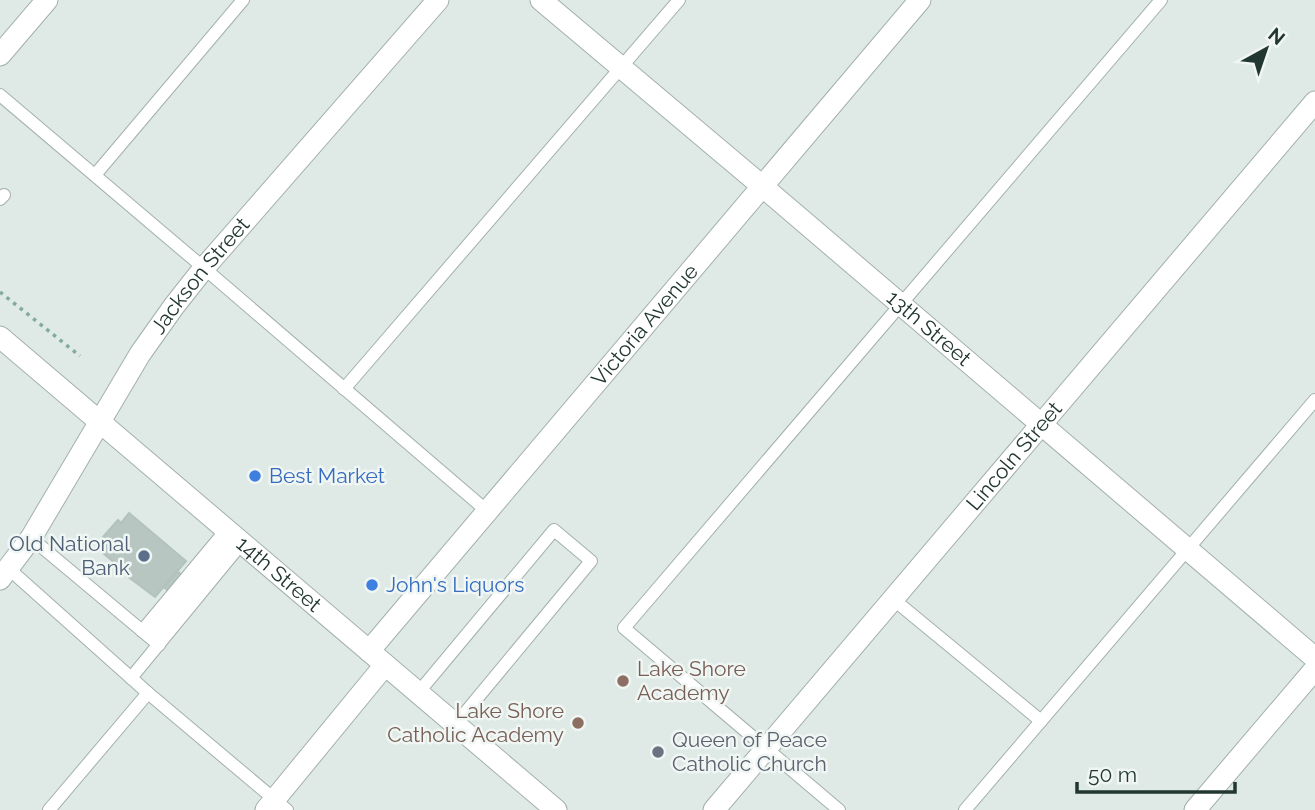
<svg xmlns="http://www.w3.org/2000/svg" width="1315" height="810" font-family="Raleway,sans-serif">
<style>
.building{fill:#b8c6c1;stroke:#b2c2bc;stroke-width:2}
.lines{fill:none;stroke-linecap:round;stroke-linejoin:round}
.service-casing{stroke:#a3b0ac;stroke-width:14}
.minor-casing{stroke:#a3b0ac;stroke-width:23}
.tertiary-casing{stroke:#a3b0ac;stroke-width:23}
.path{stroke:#82aa9e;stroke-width:3.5;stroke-dasharray:3.5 5;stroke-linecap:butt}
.service{stroke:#fff;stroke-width:12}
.minor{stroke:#fff;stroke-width:21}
.tertiary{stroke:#fff;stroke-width:21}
.shop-dot{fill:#3f7fe0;stroke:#eff6f3;stroke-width:2.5}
.service-dot{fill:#5c6f8a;stroke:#eff6f3;stroke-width:2.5}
.education-dot{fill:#8d6e63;stroke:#eff6f3;stroke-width:2.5}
.worship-dot{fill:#6b7280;stroke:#eff6f3;stroke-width:2.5}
.labels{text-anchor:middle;stroke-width:5;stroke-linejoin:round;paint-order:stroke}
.street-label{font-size:21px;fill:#223732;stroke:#eff6f3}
.shop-label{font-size:21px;fill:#366cbe;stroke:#eff6f3;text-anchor:start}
.service-label{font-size:21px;fill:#4e5e75;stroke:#eff6f3;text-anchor:end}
.education-label{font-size:21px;fill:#785e54;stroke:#eff6f3;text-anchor:start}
.worship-label{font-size:21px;fill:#5b616d;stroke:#eff6f3;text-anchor:start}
</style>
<rect width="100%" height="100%" fill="#dfe9e5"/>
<g class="building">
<polygon points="129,513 186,561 155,597 127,576 128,574 98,549 106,540 103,537 118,520 121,523"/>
<polygon points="177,571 199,589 185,605 164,587"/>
</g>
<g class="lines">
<defs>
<g id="service">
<polyline points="0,95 191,257 487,511"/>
<polyline points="95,175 243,0"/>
<polyline points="0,199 4,195"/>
<polyline points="344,389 679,0"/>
<polyline points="31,538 159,645"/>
<polyline points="9,569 148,693 287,810"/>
<polyline points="893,599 1041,721"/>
<polyline points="142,631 226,530"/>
<polyline points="150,637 234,536"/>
<polyline points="131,678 242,543"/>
<polyline points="418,693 554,530 591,561 455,725"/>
<polyline points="49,810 148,693"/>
<polyline points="839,810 624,628 1161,0"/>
<polyline points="965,810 1315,400"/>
</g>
<g id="minor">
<path id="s1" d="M541 0 762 186 1315 658"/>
<polyline points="0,55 47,0"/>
<path id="s2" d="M0 579 31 538 140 354 174 306 204 268 438 0"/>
<path id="s3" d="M369 651 920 0"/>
<polyline points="266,810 385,665"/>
<path id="s4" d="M714 810 1315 102"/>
<polyline points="1195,810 1315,669"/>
</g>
<g id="tertiary">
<path id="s5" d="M0 337 556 810"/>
</g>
</defs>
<use href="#service" class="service-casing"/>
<use href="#minor" class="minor-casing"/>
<use href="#tertiary" class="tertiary-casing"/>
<polyline class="path" points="0,292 80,356"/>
<use href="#service" class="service"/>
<use href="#minor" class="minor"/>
<use href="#tertiary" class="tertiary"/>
</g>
<g class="shop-dot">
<circle cx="255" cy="476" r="7"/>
<circle cx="372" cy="585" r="7"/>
</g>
<circle class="service-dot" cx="144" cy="556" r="7"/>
<g class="education-dot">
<circle cx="623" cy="681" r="7"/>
<circle cx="578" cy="723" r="7"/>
</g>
<circle class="worship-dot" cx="658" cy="752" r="7"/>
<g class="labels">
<g class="street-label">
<text dy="7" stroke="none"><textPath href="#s2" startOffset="364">Jackson Street</textPath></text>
<text dy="7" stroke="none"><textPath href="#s3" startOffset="427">Victoria Avenue</textPath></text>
<text dy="7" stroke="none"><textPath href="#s1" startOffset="508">13th Street</textPath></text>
<text dy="7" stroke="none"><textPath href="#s4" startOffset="464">Lincoln Street</textPath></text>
<text dy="7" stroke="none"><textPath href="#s5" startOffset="366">14th Street</textPath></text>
</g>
<g class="shop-label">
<text x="269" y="483">Best Market</text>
<text x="386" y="592">John's Liquors</text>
</g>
<g class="service-label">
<text x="130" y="551">Old National<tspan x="130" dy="24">Bank</tspan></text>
</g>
<g class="education-label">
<text x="637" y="676">Lake Shore<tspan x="637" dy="24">Academy</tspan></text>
<text x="564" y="718" text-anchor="end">Lake Shore<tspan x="564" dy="24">Catholic Academy</tspan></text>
</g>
<g class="worship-label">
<text x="672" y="747">Queen of Peace<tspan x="672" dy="24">Catholic Church</tspan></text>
</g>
</g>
<g transform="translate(1266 49) rotate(40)" stroke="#eff6f3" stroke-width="5" paint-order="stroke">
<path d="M0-5L12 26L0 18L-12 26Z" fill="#223732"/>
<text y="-10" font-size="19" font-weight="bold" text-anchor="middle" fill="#223732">N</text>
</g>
<path d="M1077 782v10h158v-10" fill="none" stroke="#223732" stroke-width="3.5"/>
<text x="1088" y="782" font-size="21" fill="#223732" stroke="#eff6f3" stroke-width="5" paint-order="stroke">50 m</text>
</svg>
